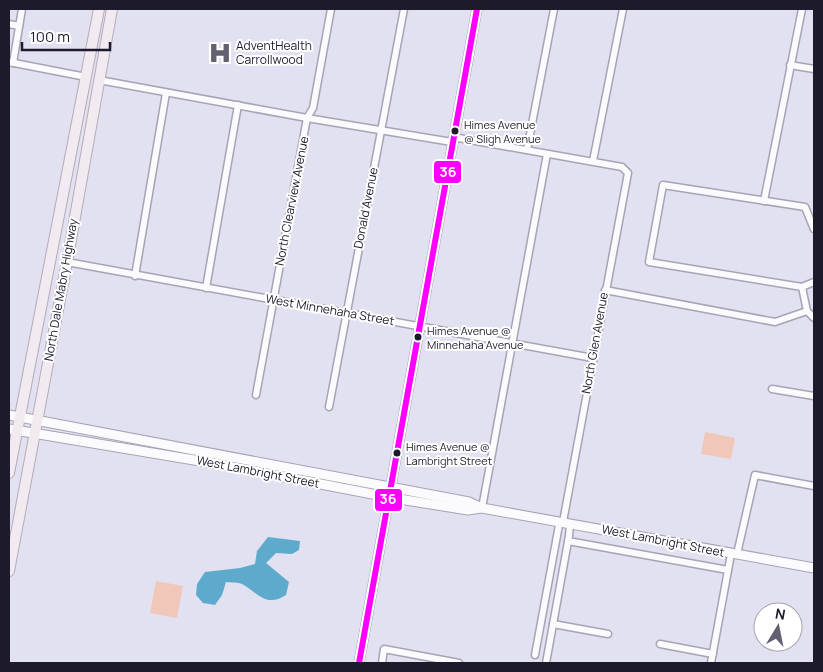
<svg xmlns="http://www.w3.org/2000/svg" width="823" height="672" font-family="Manrope,sans-serif">
<style>
.green{fill:#f0c7b8}
.water{fill:#5daacd}
.lines{fill:none;stroke-linecap:round;stroke-linejoin:round}
.street-casing{stroke:#a6a4b4;stroke-width:9}
.secondary-casing{stroke:#a6a4b4;stroke-width:11}
.primary-casing{stroke:#b6aab8;stroke-width:12}
.street{stroke:#fbfafd;stroke-width:6}
.secondary{stroke:#fbfafd;stroke-width:9}
.primary{stroke:#f1eaf0;stroke-width:10}
.bus-1-casing{stroke:#fff;stroke-width:10}
.bus-1{stroke:#f0f;stroke-width:6}
.bus-dot{fill:#1d1a2c;stroke:#fff;stroke-width:2}
.labels{text-anchor:middle;stroke-width:4;stroke-linejoin:round;paint-order:stroke}
.bus-label{font-size:11px;fill:#1d1a2c;stroke:#fff;text-anchor:start}
.poi-label{font-size:12px;fill:#1d1a2c;stroke:#fff;text-anchor:start}
.street-label{font-size:12px;fill:#1d1a2c;stroke:#fff}
.line-badge{stroke:#fff;stroke-width:2}
.badge-label{font-size:14px;text-anchor:middle;font-weight:bold;fill:#fff}
</style>
<rect width="100%" height="100%" fill="#e2e1f1"/>
<g class="green">
<polygon points="705,432 735,438 731,459 701,454"/>
<polygon points="156,581 183,586 177,618 150,613"/>
</g>
<path class="water" d="M268 537 300 541 299 550 292 554 276 553 266 563 289 582 286 595C266 608 258 593 242 584 238 582 231 583 226 582L222 595 215 605 203 603 196 595 197 584 205 572 240 568 255 564 257 551Z"/>
<g class="lines">
<defs>
<g id="street">
<polyline points="9,24 19,26"/>
<polyline points="9,62 86,77"/>
<polyline points="13,63 22,9"/>
<polyline points="790,65 814,69"/>
<polyline points="99,80 307,118 452,142"/>
<polyline points="453,137 622,167 628,173 563,522 559,525 535,655"/>
<polyline points="527,150 554,9"/>
<polyline points="593,161 623,9"/>
<polyline points="764,201 802,9"/>
<polyline points="814,229 805,207 663,185 649,262 802,287 814,282"/>
<polyline points="67,262 593,358"/>
<polyline points="135,276 166,93"/>
<polyline points="802,287 807,311 814,318"/>
<polyline points="206,288 238,105"/>
<polyline points="605,290 775,322 807,311"/>
<polyline points="772,389 814,396"/>
<polyline points="256,395 307,118 313,108 331,9"/>
<polyline points="329,407 404,9"/>
<polyline points="482,508 547,154"/>
<polyline points="568,541 728,570"/>
<polyline points="737,554 755,475 814,486"/>
<polyline points="553,624 608,634"/>
<polyline points="660,644 713,654"/>
<polyline points="382,663 384,649 459,663"/>
<polyline points="546,663 569,536 570,524"/>
<polyline points="711,663 731,554"/>
</g>
<g id="secondary">
<polyline points="9,415 469,502 482,508 814,568"/>
<polyline points="9,429 212,463 393,498 468,510 481,508"/>
<polyline points="359,663 477,9"/>
</g>
<g id="primary">
<polyline points="9,473 99,9"/>
<polyline points="9,571 67,262 112,9"/>
</g>
</defs>
<use href="#street" class="street-casing"/>
<use href="#secondary" class="secondary-casing"/>
<use href="#primary" class="primary-casing"/>
<use href="#street" class="street"/>
<use href="#secondary" class="secondary"/>
<use href="#primary" class="primary"/>
<defs>
<polyline id="bus-1" points="359,663 477,9"/>
</defs>
<use href="#bus-1" class="bus-1-casing"/>
<use href="#bus-1" class="bus-1"/>
</g>
<defs>
<symbol id="hospital-bare" viewBox="-9 -9 18 18"><path d="M-5-5h3v3.5h4V-5h3V5h-3V1.5h-4V5h-3Z" fill="#626071" stroke="#fff" stroke-width="2.5" paint-order="stroke"/></symbol>
</defs>
<g fill-rule="evenodd">
<use href="#hospital-bare" x="204" y="37" width="32" height="32"/>
</g>
<g class="bus-dot">
<circle cx="455" cy="131" r="4.5"/>
<circle cx="418" cy="337" r="4.5"/>
<circle cx="397" cy="453" r="4.5"/>
</g>
<g class="labels">
<g class="bus-label">
<text x="464" y="129">Himes Avenue<tspan x="464" dy="14">@ Sligh Avenue</tspan></text>
<text x="427" y="335">Himes Avenue @<tspan x="427" dy="14">Minnehaha Avenue</tspan></text>
<text x="406" y="451">Himes Avenue @<tspan x="406" dy="14">Lambright Street</tspan></text>
</g>
<g class="poi-label">
<text x="236" y="50">AdventHealth<tspan x="236" dy="14">Carrollwood</tspan></text>
</g>
<g class="street-label">
<text transform="translate(292 201) rotate(-79)" y="4">North Clearview Avenue</text>
<text transform="translate(366 208) rotate(-79)" y="4">Donald Avenue</text>
<text transform="translate(61 290) rotate(-80)" y="4">North Dale Mabry Highway</text>
<text transform="translate(330 310) rotate(10)" y="4">West Minnehaha Street</text>
<text transform="translate(595 343) rotate(-80)" y="4">North Glen Avenue</text>
<text transform="translate(258 472) rotate(11)" y="4">West Lambright Street</text>
<text transform="translate(663 541) rotate(11)" y="4">West Lambright Street</text>
</g>
</g>
<g class="line-badge">
<rect x="433" y="160" width="29" height="24" rx="5" fill="#f0f"/>
<rect x="374" y="488" width="29" height="24" rx="5" fill="#f0f"/>
</g>
<g class="badge-label">
<text x="448" y="177">36</text>
<text x="388" y="504">36</text>
</g>
<rect width="823" height="672" fill="none" stroke="#1d1a2c" stroke-width="20"/>
<g transform="translate(778 627) rotate(10)"><circle r="24" fill="#ffffff" stroke="#a5a3ab"/>
<path d="M0-4L9 19L0 12L-9 19Z" fill="#626071"/>
<text y="-8" font-size="14" font-weight="bold" text-anchor="middle" fill="#1d1a2c">N</text>
</g>
<path d="M22 42v8h88v-8" fill="none" stroke="#1d1a2c" stroke-width="2.5"/>
<text x="30" y="42" font-size="15" fill="#1d1a2c" stroke="#ffffff" stroke-width="4" paint-order="stroke">100 m</text>
</svg>
